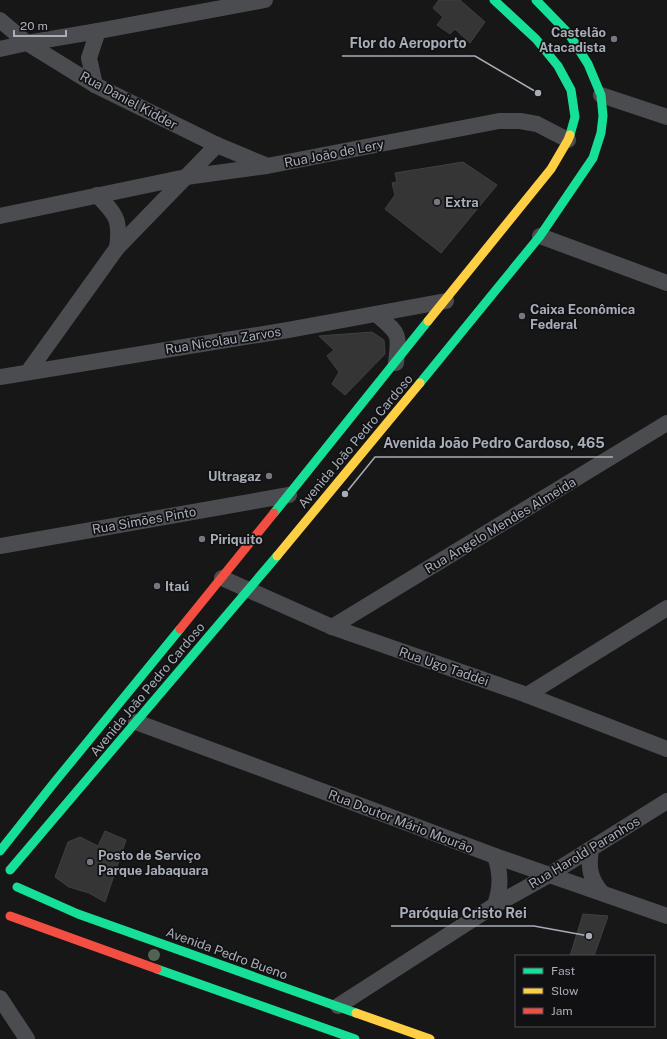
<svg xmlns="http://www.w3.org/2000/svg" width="667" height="1039" font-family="'Public Sans',sans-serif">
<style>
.building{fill:#353536;stroke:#3f4043}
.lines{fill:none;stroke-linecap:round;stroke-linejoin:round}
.street{stroke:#4b4c50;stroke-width:16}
.fast{stroke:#16e098;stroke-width:9}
.slow{stroke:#ffcf43;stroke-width:9}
.jam{stroke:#f24e42;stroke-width:9}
.tree{fill:#506451}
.poi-dot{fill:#757880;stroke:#111113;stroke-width:1.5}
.labels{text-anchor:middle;stroke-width:3.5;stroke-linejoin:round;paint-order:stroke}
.poi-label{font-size:13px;font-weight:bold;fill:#a8adb8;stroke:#111113;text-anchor:start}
.street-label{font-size:13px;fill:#a8adb8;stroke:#111113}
.leader{fill:none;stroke:#a8adb8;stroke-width:1.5}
.callout-dot{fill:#a8adb8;stroke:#111113;stroke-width:1.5}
.callout-label{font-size:14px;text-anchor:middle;font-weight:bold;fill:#a8adb8;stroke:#111113;stroke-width:3.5;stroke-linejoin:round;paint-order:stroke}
</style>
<rect width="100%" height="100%" fill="#171717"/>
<g class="building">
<polygon points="439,0 460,0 485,22 470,43 455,29 450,34 437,25 443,17 433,8"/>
<polygon points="463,162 497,185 441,253 385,209 395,195 392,183 397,182 395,173"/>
<polygon points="372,332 384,340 385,354 345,395 332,384 339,372 327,356 334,350 319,336"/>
<polygon points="105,831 126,840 105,902 89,893 69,887 55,877 68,842 80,837 98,846"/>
<polygon points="583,914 608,916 594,956 570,956"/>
</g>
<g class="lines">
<g class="street">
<polyline points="0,20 27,43 95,85 217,145 265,165"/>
<polyline points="0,49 27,43 98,31 265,0"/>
<polyline points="95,85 89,58 98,31"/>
<polyline points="601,95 667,117"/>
<path d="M97 195C116 214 121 220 117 248"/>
<polyline points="0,216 186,177 267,166 499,121 520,121 537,124 568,140"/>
<polyline points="540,236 667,283"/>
<path d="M376 314C399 334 400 332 396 363"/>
<polyline points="28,372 117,248 217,145"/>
<polyline points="0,377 288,330 446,301"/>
<polyline points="0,546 289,495"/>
<polyline points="222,578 332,627 527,695 667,749"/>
<polyline points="332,627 667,423"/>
<polyline points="527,695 667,608"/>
<polyline points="136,722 346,800 495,856 667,916"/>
<path d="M591 849C588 868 590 879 602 893"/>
<path d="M495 905C501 887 501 874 495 856"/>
<polyline points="0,998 27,1039"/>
<polyline points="338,1006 495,905 549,875 667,801"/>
</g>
<g class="fast">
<polyline points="494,0 536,39 558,66 571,90 575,117 570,135"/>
<polyline points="420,383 540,236 593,158 601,133 603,116 601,95 588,64 569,34 536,0"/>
<polyline points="274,513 428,321"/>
<polyline points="0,851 53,784 180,629"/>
<polyline points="10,870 277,556"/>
<polyline points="17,887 78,914 356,1013"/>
<polyline points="157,969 355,1039"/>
</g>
<g class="slow">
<polyline points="428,321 551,169 568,140 570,135"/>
<polyline points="277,556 420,383"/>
<polyline points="356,1013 430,1039"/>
</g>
<g class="jam">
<polyline points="180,629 274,513"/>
<polyline points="10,916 157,969"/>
</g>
</g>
<circle class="tree" cx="154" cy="955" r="6"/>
<g class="poi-dot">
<circle cx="614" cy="39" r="4"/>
<circle cx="437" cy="202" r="4"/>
<circle cx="522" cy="316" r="4"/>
<circle cx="269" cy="476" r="4"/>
<circle cx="202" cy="539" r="4"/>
<circle cx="157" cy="586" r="4"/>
<circle cx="90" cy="862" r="4"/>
</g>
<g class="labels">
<g class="poi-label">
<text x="606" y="37" text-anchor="end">Castelão<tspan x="606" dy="15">Atacadista</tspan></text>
<text x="445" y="207">Extra</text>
<text x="530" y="314">Caixa Econômica<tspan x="530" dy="15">Federal</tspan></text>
<text x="261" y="481" text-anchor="end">Ultragaz</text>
<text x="210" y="544">Piriquito</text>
<text x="165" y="591">Itaú</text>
<text x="98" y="860">Posto de Serviço<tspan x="98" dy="15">Parque Jabaquara</tspan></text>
</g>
<g class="street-label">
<text transform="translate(129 100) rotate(28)" y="5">Rua Daniel Kidder</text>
<text transform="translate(334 153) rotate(-11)" y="5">Rua João de Lery</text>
<text transform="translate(223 340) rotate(-9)" y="5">Rua Nicolau Zarvos</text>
<text transform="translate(355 441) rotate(-50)" y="5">Avenida João Pedro Cardoso</text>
<text transform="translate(144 520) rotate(-10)" y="5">Rua Simões Pinto</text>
<text transform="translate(500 525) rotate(-31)" y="5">Rua Angelo Mendes Almeida</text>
<text transform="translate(444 666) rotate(19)" y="5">Rua Ugo Taddei</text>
<text transform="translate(147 689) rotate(-50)" y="5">Avenida João Pedro Cardoso</text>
<text transform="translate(401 821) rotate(21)" y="5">Rua Doutor Mário Mourão</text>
<text transform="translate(584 852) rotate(-31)" y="5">Rua Harold Paranhos</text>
<text transform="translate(227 953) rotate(20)" y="5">Avenida Pedro Bueno</text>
</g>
</g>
<path class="leader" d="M538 93L475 56H342M345 494L375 457H613M589 936L534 926H391"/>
<g class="callout-dot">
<circle cx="538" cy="93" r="4"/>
<circle cx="345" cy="494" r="4"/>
<circle cx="589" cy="936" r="4"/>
</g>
<g class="callout-label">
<text x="408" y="48">Flor do Aeroporto</text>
<text x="494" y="448">Avenida João Pedro Cardoso, 465</text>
<text x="463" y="918">Paróquia Cristo Rei</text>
</g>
<rect x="515" y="955" width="140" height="72" fill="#111113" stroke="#4d4f55"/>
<rect x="523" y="968" width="20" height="6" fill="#16e098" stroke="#4d4f55"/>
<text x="551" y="975" font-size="12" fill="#a8adb8">Fast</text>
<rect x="523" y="988" width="20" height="6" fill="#ffcf43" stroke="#4d4f55"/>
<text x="551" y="995" font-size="12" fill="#a8adb8">Slow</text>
<rect x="523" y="1008" width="20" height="6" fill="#f24e42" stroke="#4d4f55"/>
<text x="551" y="1015" font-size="12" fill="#a8adb8">Jam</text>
<path d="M14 30v6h52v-6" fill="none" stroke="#a8adb8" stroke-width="2"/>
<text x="20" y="30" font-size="12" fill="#a8adb8" stroke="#111113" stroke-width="3" paint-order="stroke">20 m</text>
</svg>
